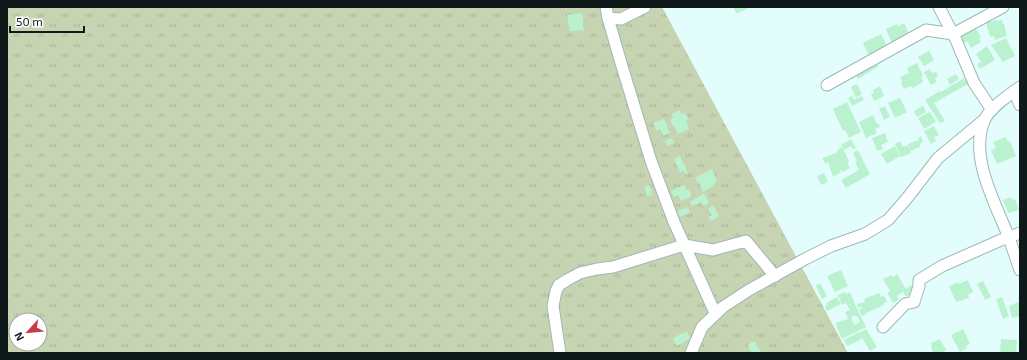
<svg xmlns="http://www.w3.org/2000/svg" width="1027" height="360" font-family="'Exo 2',sans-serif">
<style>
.grass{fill:url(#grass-tufts);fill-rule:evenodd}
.building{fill:#baf2d0;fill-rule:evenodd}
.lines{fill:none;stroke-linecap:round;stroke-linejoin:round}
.minor-casing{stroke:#9eb8b7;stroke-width:13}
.minor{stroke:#fff;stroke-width:11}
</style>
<defs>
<pattern id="grass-tufts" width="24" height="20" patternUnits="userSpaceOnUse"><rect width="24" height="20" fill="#c7d4b2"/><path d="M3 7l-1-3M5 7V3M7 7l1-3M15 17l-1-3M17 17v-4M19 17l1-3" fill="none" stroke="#aab598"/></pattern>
</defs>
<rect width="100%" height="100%" fill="#e2fdfc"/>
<path class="grass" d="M7 7H662L848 353H7ZM16 320H40V344H16Z"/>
<g class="building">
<polygon points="733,7 750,7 737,14"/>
<polygon points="582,13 584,30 570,31 567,15"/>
<polygon points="997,20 997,21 1002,20 1003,24 1004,24 1007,36 995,40 994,36 990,37 986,23"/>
<polygon points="904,23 909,34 892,43 886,29 897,24 898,26"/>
<polygon points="976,29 981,37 979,38 981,42 971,48 967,41 963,44 959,38"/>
<polygon points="881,34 887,46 870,58 863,43"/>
<polygon points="1006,38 1015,56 1003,62 991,45"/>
<polygon points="987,46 995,60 980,69 977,64 981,62 976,54"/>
<polygon points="929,51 934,60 924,66 918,57"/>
<polygon points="876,61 879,66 858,79 855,74"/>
<polygon points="917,63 923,76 921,77 923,82 913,88 911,86 904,89 901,82 902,81 900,77 909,73 907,68"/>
<polygon points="930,69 932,73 936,72 938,76 935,78 937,82 931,85 924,72"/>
<polygon points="956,74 959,79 950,85 947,79"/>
<polygon points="964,78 968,84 934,103 945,121 940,123 925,100 940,91 941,92"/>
<polygon points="857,84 862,94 856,98 851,87"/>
<polygon points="880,86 884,96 874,101 871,94 874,93 873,90"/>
<polygon points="852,96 854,100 862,96 864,100 852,106 848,98"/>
<polygon points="900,98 907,112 895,118 888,103"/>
<polygon points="847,102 861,132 849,138 845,130 843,131 833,109"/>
<polygon points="885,106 890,117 884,120 879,109"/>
<polygon points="923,106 926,112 917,117 914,111"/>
<polygon points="680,110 681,114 685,113 689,120 686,121 689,129 678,134 674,126 673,126 670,120 673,118 672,114"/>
<polygon points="930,112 936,122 924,129 918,118"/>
<polygon points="873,115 877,124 878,123 880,127 875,129 877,133 866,138 859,122"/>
<polygon points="664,119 670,133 663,136 660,129 657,131 653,123"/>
<polygon points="934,126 939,135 934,137 936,141 931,144 924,131"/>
<polygon points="885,133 888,142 881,145 883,149 877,151 872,138"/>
<polygon points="921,136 923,142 920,144 921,146 911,151 908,144 919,140 918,138"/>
<polygon points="1006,137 1008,142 1010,141 1016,156 997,164 991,150 996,148 993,142"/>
<polygon points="672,138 674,143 668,146 665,141"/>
<polygon points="851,139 856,148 852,149 851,146 844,150 841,145"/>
<polygon points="900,141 903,147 908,145 911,153 901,157 895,144"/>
<polygon points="895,146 900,156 887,164 881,154"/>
<polygon points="842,147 849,161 847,162 850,168 843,172 842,170 840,171 841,172 833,177 828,162 825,164 822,158 838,152 837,150"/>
<polygon points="858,150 870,174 846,188 841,180 859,170 855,162 857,161 853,153"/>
<polygon points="680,156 688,173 685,174 684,171 680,172 674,159"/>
<polygon points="712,169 717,181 713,185 713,186 703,192 699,182 698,183 695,178"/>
<polygon points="824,173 828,182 821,185 817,176"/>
<polygon points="650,185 652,195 647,196 645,186"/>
<polygon points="684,185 688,191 689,190 692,196 681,201 678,195 674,197 671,191"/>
<polygon points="704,193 709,203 703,206 701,202 692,206 690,202"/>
<polygon points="1011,197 1012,200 1015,199 1019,210 1008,213 1003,200"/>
<polygon points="713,205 719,216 711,221 708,217 712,215 708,209"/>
<polygon points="688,207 690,213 680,217 678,211"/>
<polygon points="841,270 848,286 835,292 827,276"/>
<polygon points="897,274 906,289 911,285 915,291 906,297 903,292 897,296 899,299 893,303 887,293 890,291 883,279 892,275 893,277"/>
<polygon points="968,280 973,292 968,295 969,298 956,302 949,286 958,282 959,284"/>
<polygon points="983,281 991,297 985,300 977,284"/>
<polygon points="820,283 827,296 822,299 816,286"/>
<path d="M845 292 846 294 850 292 855 304 854 305 855 304 866 327 842 339 835 323 848 319 845 312 850 310 846 303 842 305 838 295ZM854 316H857L860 322 854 325 851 317Z"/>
<polygon points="879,293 881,297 884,295 887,302 884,303 884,305 866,313 866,314 862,316 859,310 862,308 862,306 859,308 857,304 865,302 864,299"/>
<polygon points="837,297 841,304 827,311 825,306 827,305 826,303"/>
<polygon points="1002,297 1009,316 1003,319 996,299"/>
<polygon points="1018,302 1020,305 1020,316 1012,318 1009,306"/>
<polygon points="866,329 877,347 870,351 859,333"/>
<polygon points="963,329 970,344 966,346 967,348 960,352 951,335"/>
<polygon points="687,331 691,338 677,346 673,338"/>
<polygon points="859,332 862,339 847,346 844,340"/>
<polygon points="940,339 946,350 944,351 945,353 933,353 931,347 932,346 931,343"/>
<polygon points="1001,339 1017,340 1016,353 1000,353"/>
<polygon points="755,341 757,346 762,353 752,353 750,350 748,344"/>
</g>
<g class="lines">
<defs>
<g id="minor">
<polyline points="606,7 608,18 621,63 651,161 674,222 715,313"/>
<polyline points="939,7 956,40 974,83 992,110"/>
<polyline points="608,18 621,19 645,7"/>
<polyline points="827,85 926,30 953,34 1003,7"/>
<path d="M1020 87C1009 95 989 108 984 121 969 158 996 204 1009 238 1013 249 1016 259 1020 270"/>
<polyline points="1014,91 1020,105"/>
<polyline points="883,327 905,304 914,302 919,286 919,280 942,266 1001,240 1020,233"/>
<polyline points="560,353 553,306 556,291 559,285 567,280 580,273 597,269 613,267 684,245 713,250 746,241 775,276"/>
<polyline points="691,353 702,327 723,307 749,290 805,259 831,246 865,234 888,220 908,197 938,158 984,120"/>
</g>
</defs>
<use href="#minor" class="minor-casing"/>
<use href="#minor" class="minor"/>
</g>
<rect width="1027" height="360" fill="none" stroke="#0f1919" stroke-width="16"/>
<g transform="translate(28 332) rotate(243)"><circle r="19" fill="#ffffff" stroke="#9fa3a3"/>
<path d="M0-3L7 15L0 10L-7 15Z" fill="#ca3a43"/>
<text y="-6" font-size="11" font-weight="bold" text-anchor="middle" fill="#0f1919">N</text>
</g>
<path d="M10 26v6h74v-6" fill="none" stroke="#0f1919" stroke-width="2"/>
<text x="16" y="26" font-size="12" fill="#0f1919" stroke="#ffffff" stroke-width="3" paint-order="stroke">50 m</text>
</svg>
